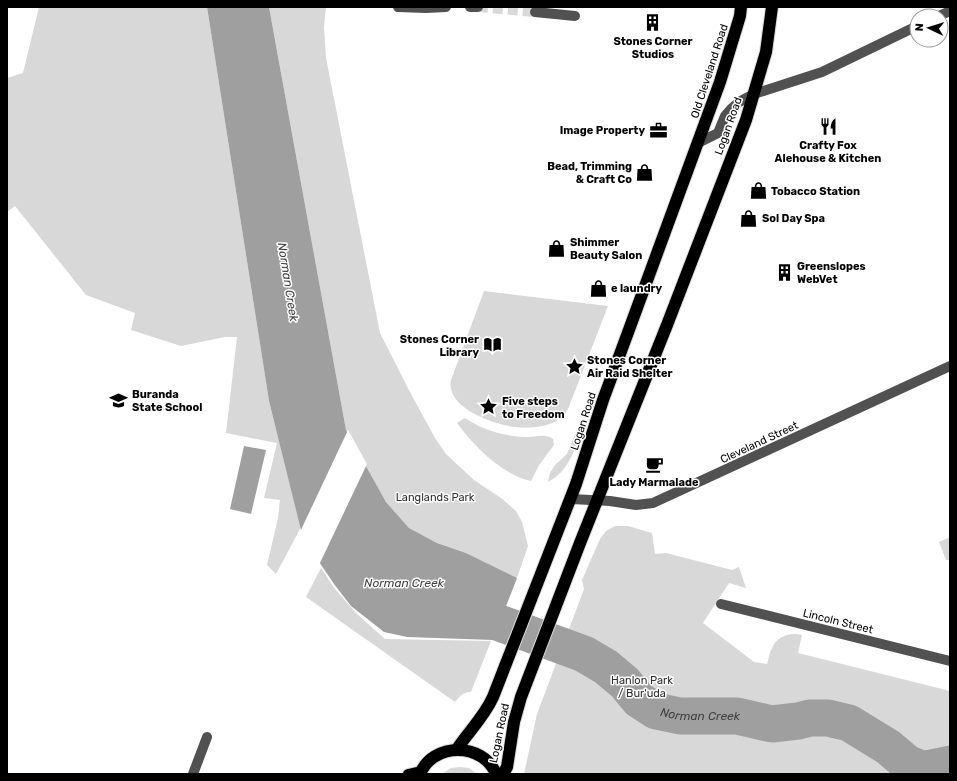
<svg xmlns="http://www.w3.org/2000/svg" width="957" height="781" font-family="Rubik,sans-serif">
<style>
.green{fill:#d8d8d8}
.water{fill:#9f9f9f}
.pier{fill:#fff}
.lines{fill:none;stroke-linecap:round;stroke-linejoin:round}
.river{stroke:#9f9f9f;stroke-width:37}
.minor-tunnel{stroke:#d9d9d9;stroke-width:10;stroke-dasharray:10 5;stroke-linecap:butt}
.major-casing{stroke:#dbdbdb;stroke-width:12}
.highway-casing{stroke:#dbdbdb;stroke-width:14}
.minor{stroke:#515151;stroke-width:10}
.major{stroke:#000;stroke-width:10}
.highway{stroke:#000;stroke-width:12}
.labels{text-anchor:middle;stroke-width:3;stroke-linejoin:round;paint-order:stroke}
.poi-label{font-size:11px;font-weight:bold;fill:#000;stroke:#fff;text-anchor:start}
.street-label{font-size:11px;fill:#000;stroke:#fff}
.park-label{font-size:11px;fill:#2f2f2f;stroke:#fff}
.water-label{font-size:12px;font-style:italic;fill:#404040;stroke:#fff}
</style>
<rect width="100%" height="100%" fill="#fff"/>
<g class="green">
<polygon points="39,7 207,7 269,401 301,527 276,574 267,565 278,518 280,500 264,498 277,443 226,433 237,337 225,337 181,346 131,330 135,313 86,295 15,206 7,212 7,78 23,73"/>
<polygon points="269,7 326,7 324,27 326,58 380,333 411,394 435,438 446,454 474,480 501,498 516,511 522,522 528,546 517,578 466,553 437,543 409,528 386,502 346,430"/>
<path d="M484 291 608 306 568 409C563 417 556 423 546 425 532 429 514 428 500 424 481 419 446 404 451 380Z"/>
<path d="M465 418C483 430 503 436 525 437 533 437 542 434 550 437L553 439 554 445 539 465 531 481C502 475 474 446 457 423Z"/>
<path d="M579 425H584C575 447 570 471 548 482L550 473 555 465 567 454Z"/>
<path d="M615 526H628L652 533 655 554 666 553 732 570 739 567 746 588 729 583 703 623 754 662 767 664C769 659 769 653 772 648 777 636 790 632 802 635L798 653 950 691V774H524L537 714 584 589 582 580 600 539 606 531Z"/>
<polygon points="950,537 950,560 946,560 939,542"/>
<path d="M321 568 335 589 357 614 385 639 491 641 471 692C463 692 460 696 455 702L306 597Z"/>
<polygon points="460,767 469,768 477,774 442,774 451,768"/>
</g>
<g class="water">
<polygon points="207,7 269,7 346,430 386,502 409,528 437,543 466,553 517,578 493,640 407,637 384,632 351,606 334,584 303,538 269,401"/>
<polygon points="244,446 266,450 251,514 230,509"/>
</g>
<polygon class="pier" points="348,430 367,464 319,565 302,539 300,532"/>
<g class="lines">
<path class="river" id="s1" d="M454 601 475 614 584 654 606 667 625 683 639 700 656 711 680 716H737L772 724 798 721 810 718H828L849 723 888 747 907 763 919 768 926 769 950 764"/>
<polyline class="minor-tunnel" points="478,7 535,12"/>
<defs>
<polyline id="major" points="408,774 421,771"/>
<g id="highway">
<path d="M457 749C469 731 484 717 493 697L576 484 603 400 630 327 720 82 740 16 741 7"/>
<path d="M420 774C433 742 483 742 496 774"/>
<polyline points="503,774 507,767 514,722 521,697 580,543 667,325 746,120 766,52 772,7"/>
</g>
</defs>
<use href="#major" class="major-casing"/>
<use href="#highway" class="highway-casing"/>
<g class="minor">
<polyline points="398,7 426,8 446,7"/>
<polyline points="470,7 478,7"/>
<polyline points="535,12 575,16"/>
<polyline points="939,16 950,11"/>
<polyline points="698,143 718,133 725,116 731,109 739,102 754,94 822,72 917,26"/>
<polyline points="571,499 610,501 636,505 653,503 950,366"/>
<polyline points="721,604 950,661"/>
<polyline points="193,774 207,737"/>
</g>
<use href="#major" class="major"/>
<use href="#highway" class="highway"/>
</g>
<defs>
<symbol id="building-bare" viewBox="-9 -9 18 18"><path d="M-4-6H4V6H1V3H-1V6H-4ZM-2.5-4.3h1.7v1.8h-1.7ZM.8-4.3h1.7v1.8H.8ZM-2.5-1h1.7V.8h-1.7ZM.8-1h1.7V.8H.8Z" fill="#000" stroke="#fff" stroke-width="2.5" paint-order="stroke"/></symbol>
<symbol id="restaurant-bare" viewBox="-9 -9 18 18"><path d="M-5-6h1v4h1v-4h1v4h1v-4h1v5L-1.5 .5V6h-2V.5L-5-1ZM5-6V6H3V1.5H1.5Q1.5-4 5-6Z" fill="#000" stroke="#fff" stroke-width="2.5" paint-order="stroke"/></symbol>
<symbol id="office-bare" viewBox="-9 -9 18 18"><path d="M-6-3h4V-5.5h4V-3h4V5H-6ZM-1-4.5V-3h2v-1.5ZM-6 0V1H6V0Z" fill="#000" stroke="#fff" stroke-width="2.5" paint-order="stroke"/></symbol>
<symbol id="shop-bare" viewBox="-9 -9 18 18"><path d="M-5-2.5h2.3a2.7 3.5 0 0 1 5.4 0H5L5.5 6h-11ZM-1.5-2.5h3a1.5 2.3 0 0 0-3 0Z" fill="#000" stroke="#fff" stroke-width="2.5" paint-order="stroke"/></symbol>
<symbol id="library-bare" viewBox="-9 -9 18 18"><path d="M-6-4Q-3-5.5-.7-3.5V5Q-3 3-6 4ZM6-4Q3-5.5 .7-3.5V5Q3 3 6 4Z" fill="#000" stroke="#fff" stroke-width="2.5" paint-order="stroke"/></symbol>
<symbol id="sight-bare" viewBox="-9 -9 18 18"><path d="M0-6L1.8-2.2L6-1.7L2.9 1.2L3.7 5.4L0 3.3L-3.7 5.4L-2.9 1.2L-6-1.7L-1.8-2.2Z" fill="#000" stroke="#fff" stroke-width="2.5" paint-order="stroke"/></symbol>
<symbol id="school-bare" viewBox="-9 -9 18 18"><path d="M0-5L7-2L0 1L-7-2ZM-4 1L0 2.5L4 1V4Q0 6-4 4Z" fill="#000" stroke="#fff" stroke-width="2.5" paint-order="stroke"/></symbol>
<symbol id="cafe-bare" viewBox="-9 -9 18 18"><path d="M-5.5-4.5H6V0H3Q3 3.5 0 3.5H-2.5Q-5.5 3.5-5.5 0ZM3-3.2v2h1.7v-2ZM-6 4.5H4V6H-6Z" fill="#000" stroke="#fff" stroke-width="2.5" paint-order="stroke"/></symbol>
</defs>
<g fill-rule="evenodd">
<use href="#building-bare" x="640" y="10" width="25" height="25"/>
<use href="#restaurant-bare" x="816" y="114" width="25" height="25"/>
<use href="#office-bare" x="646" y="118" width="25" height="25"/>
<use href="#shop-bare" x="632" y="160" width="25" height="25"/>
<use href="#shop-bare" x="746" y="178" width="25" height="25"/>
<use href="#shop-bare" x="736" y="206" width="25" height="25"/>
<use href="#shop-bare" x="544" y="236" width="25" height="25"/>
<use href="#building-bare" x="772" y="260" width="25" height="25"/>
<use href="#shop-bare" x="586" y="276" width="25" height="25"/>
<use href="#library-bare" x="480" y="332" width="25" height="25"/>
<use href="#sight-bare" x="562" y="354" width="25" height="25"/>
<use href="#school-bare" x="106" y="388" width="25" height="25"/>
<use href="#sight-bare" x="476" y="394" width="25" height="25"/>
<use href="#cafe-bare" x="642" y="452" width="25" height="25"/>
</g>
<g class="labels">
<g class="poi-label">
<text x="653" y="45" text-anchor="middle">Stones Corner<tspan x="653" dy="13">Studios</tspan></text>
<text x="645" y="134" text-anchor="end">Image Property</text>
<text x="828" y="149" text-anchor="middle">Crafty Fox<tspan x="828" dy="13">Alehouse &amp; Kitchen</tspan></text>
<text x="632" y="170" text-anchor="end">Bead, Trimming<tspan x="632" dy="13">&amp; Craft Co</tspan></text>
<text x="771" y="195">Tobacco Station</text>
<text x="762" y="222">Sol Day Spa</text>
<text x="570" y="246">Shimmer<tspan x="570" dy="13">Beauty Salon</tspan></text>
<text x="797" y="270">Greenslopes<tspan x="797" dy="13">WebVet</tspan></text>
<text x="611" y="292">e laundry</text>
<text x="479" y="343" text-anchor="end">Stones Corner<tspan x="479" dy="13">Library</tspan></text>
<text x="587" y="364">Stones Corner<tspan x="587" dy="13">Air Raid Shelter</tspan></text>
<text x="132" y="398">Buranda<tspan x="132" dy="13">State School</tspan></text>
<text x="502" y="405">Five steps<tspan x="502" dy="13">to Freedom</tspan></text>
<text x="654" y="486" text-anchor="middle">Lady Marmalade</text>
</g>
<g class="street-label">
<text transform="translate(709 71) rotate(-72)" y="4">Old Cleveland Road</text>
<text transform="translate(728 126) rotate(-70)" y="4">Logan Road</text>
<text transform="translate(583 421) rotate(-72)" y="4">Logan Road</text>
<text transform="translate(759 442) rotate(-25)" y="4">Cleveland Street</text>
<text transform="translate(838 621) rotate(14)" y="4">Lincoln Street</text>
<text transform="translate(499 733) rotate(-78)" y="4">Logan Road</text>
</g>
<g class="park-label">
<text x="435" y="501">Langlands Park</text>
<text x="642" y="684">Hanlon Park<tspan x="642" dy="13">/ Bur'uda</tspan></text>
</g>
<g class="water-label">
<text transform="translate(288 282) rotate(81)" y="4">Norman Creek</text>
<text x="404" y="587">Norman Creek</text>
<text dy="4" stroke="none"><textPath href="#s1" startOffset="278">Norman Creek</textPath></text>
</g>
</g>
<rect width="957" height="781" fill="none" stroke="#000000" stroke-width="16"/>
<g transform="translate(929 28) rotate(274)"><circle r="19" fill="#ffffff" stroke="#999999"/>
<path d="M0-3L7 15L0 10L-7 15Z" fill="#000000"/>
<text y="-6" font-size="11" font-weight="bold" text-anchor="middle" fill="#000000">N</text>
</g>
</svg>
